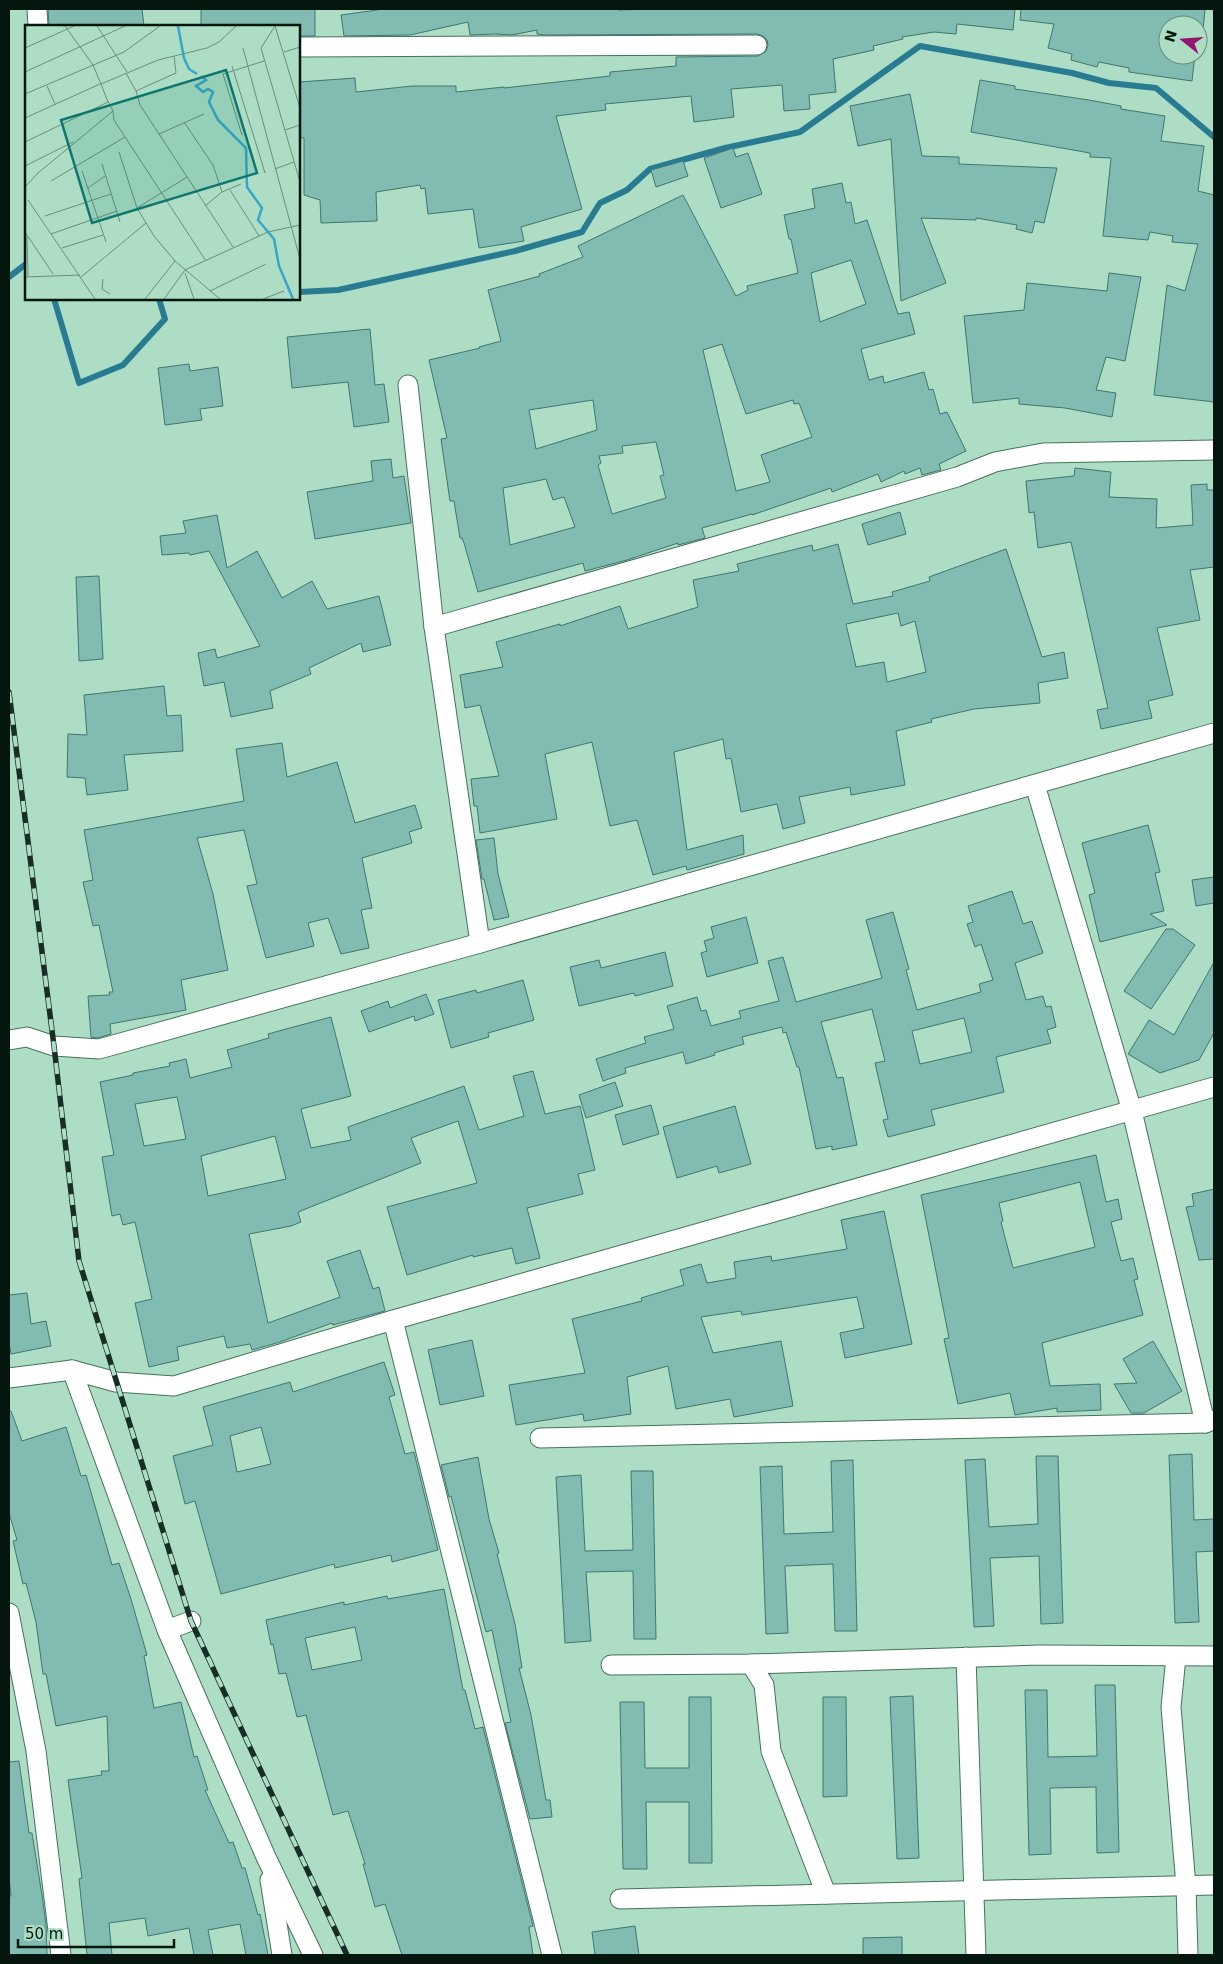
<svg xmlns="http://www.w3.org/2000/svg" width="1223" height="1964" font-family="'DejaVu Sans',sans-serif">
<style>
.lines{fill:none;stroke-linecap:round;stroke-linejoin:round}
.stream{stroke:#287b91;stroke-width:6}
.building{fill:#82bbb2;stroke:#3e776e;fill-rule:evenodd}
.minor-casing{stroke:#44725c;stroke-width:21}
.minor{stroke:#fff;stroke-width:19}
.rail-casing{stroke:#182d23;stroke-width:5.5}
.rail{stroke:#addec5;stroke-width:4;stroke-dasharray:11;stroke-linecap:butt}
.inset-river{fill:none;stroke:#37a6c9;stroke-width:2.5}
.inset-road{fill:none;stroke:#698e7c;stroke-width:1}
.view{fill:#0f766e;fill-opacity:0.15;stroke:#0f766e;stroke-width:2.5}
.inset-edge{fill:none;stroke:#04160e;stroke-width:2.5}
</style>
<rect width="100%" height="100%" fill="#addec5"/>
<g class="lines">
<g class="stream">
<polyline points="9,277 26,264"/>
<polyline points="299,292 338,290 515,251 582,232 600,203 627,190 650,169 725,148 800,132 920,46 1072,73 1109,83 1156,88 1214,137"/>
<polyline points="54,299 79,383 123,365 165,319 159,299"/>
</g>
</g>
<g class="building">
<polygon points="48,9 142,9 144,26 49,26"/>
<polygon points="201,9 315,9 315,36 299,36 299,26 201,26"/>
<polygon points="384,9 618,9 618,10 656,9 1015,9 1013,30 957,24 956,34 934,32 902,37 903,39 873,46 874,50 833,59 836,92 809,95 810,109 784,111 782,85 731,89 734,117 694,122 691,96 605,104 606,110 556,116 582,209 521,227 524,241 479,248 473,209 428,214 425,188 421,189 420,185 376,192 377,221 321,223 320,200 304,195 304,138 299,138 299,82 355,78 356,92 412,86 456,86 456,92 504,87 504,88 610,76 610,72 676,66 676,57 758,56 766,51 768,45 767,40 763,36 757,34 545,35 537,34 537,30 512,35 495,34 470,35 468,22 410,35 344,36 341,15"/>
<polygon points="1021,9 1205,9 1201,52 1198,52 1198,25 1168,25 1168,55 1195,55 1192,81 1129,72 1129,68 1099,62 1097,67 1071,60 1072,54 1048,48 1054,24 1020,20"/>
<polygon points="980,80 1015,86 1015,89 1089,100 1121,106 1121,109 1165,116 1161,141 1204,146 1198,191 1214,195 1214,402 1154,395 1167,285 1185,291 1198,244 1172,242 1173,236 1150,232 1148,240 1103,236 1111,158 1090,157 1090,153 971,132"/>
<polygon points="910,94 922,156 959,157 959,164 1057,168 1044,223 1035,221 1032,233 1016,229 1017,225 976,218 976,220 921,218 946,283 901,301 891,139 858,146 850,106"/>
<polygon points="733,148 736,157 748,153 762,194 721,208 704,158"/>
<polygon points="683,161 688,176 656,187 651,170"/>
<path d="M842 183 846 203 851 202 855 224 867 220 898 314 909 312 915 334 861 349 869 380 883 376 884 383 924 372 929 390 933 389 940 414 947 412 966 451 939 464 941 470 922 475 920 468 905 474 904 471 881 482 878 474 832 492 831 488 752 515V514L702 528 705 538 678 545V543L627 560 585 571 583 563 478 592 464 543 462 538H460L454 501H450L441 439 447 438 429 360 480 348 479 347 501 341 488 290 540 276 539 274 583 257 578 246 683 195 736 296 748 290 747 286 798 273 791 239H789L784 215 815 208 812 189ZM851 260 866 304 820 322 811 273ZM722 344 746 414 793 400 794 404 799 403 812 437 761 455 770 482 736 491 703 350ZM593 400 597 430 536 449 529 410ZM656 442 664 475 660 476 666 498 612 514 598 465 601 463 599 456 623 453 622 446ZM546 479 553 500 564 497 575 527 510 545 503 488Z"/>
<polygon points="1109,273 1141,277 1125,361 1106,357 1096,390 1116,393 1112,417 1065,408 1019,404 1019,398 973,403 964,316 1024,310 1027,283 1107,291"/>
<polygon points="370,329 375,385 384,384 389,422 354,427 348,382 292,388 287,337"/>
<polygon points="189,364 190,371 218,367 223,406 200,409 202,420 165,425 158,368"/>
<polygon points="391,459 393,478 404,476 411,523 315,539 307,492 373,481 371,461"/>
<polygon points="1075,468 1111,472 1109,497 1157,499 1156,528 1193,525 1191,485 1207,484 1207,490 1214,490 1214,567 1190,570 1200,620 1157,628 1173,695 1148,701 1152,718 1101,729 1097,710 1108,708 1071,542 1038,548 1034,512 1029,513 1026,481 1074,476"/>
<polygon points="900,512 906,534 868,545 862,524"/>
<polygon points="217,515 227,568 257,551 282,598 312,581 327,609 379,596 391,645 363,652 361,643 309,668 311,674 270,691 273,708 231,717 224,682 204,686 198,653 215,649 217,658 260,646 209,551 190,555 189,553 162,555 160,536 186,533 183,521"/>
<path d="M838 544 853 604 893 596 892 592 930 581 929 577 1006 549 1042 657 1064 652 1068 678 1038 683 1040 703 974 709 931 719 932 722 896 731 905 785 851 795 850 787 799 797 805 823 783 829 777 804 741 812 731 758 726 759 723 739 674 752 687 850 743 835 744 854 687 870 686 866 653 875 637 820 610 826 592 742 545 754 557 819 480 833 477 806H474L471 779 499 776 480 705 465 708 460 675 503 667 496 642 560 624V626L620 606 628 629 698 607 693 580 739 571 737 564 812 545 813 551ZM898 613 901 626 915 621 926 672 887 682 884 662 856 667 846 624Z"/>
<polygon points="99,576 103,659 79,661 76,577"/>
<polygon points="164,686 167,716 181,715 183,751 124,755 128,790 87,795 85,778 67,777 68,734 87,735 84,695"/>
<polygon points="282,743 287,777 337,762 355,823 415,805 422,828 409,832 412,843 362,858 372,908 361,910 369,948 341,954 328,918 308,923 314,946 266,958 247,886 257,884 244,830 197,838 213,894 228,970 181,980 186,1010 110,1024 111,1034 98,1038 91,1037 88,996 110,995 109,992 113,992 99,925 93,926 83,882 93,880 84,830 244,801 236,749"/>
<polygon points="1148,825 1160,872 1155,873 1164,911 1150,914 1167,925 1100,942 1089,895 1095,893 1082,843"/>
<polygon points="494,838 498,874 509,917 494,920 484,879 482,879 476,840"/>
<polygon points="1214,877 1214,903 1196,906 1192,880"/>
<path d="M1012 891 1023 924 1032 921 1043 953 1015 963 1026 1000 1043 996 1046 1007 1051 1006 1056 1027 1047 1030 1051 1043 996 1057 1004 1092 931 1110 935 1125 888 1137 883 1120 888 1119 875 1063 885 1061 872 1009 821 1022 837 1078 843 1077 857 1145 832 1150V1146L816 1149 799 1067H797L786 1032 783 1033 782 1027 742 1037 744 1044 714 1053 715 1055 686 1064 683 1052 625 1068 626 1073 603 1081 596 1059 646 1043 644 1037 674 1029 667 1006 697 997 701 1011 706 1010 711 1026 741 1018 739 1011 779 1001 768 961 783 957 796 1002 882 978 866 920 893 912 909 969 906 970 917 1010 981 992 979 984 993 980 981 944 975 947 967 924 973 922 968 906ZM964 1018 972 1052 920 1064 912 1031Z"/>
<polygon points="746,917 758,963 707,977 701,953 707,951 704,941 714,938 711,927"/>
<polygon points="1166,929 1173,929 1195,945 1151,1009 1124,991"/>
<polygon points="665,952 673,986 635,996 634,993 579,1006 570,967 599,960 601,968"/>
<polygon points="1214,962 1214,1033 1199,1060 1160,1073 1128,1054 1149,1020 1174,1035"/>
<polygon points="523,980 534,1020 488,1033 489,1037 451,1048 438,1000 476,990 477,993"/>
<polygon points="426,994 434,1014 415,1021 414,1016 369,1032 361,1011 388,1001 390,1008"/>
<path d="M331 1017 351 1096 301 1109 311 1148 351 1140 348 1127 464 1086 479 1130 524 1116 513 1076 533 1071 545 1114 580 1106 595 1170 578 1174 583 1194 527 1208 540 1258 516 1264 512 1248 473 1257V1255L407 1275 387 1207 477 1183 458 1121 411 1138 421 1163 298 1212 301 1222 291 1226 249 1234 268 1323 340 1297 327 1261 360 1250 373 1289 379 1287 385 1311 333 1325 332 1323 280 1342 252 1350 250 1344 227 1348 224 1336 177 1347 179 1360 149 1367 135 1303 152 1299 135 1222 123 1225 120 1214 112 1216 102 1157 114 1155 100 1082 133 1075V1073L170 1066 169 1063 186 1059 190 1078 232 1067 227 1050 269 1038 268 1034 286 1029ZM177 1097 186 1139 144 1146 135 1104ZM275 1136 286 1179 208 1196 201 1156Z"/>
<polygon points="615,1082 623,1106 586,1118 579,1095"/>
<polygon points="651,1105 659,1134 623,1145 615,1115"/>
<polygon points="735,1106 751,1164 719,1173 717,1166 677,1178 663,1127"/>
<path d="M1096 1155 1106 1202 1118 1199 1122 1219 1111 1222 1121 1261 1133 1258 1138 1279 1134 1280 1143 1315 1042 1343 1050 1386 1100 1384 1101 1410 1057 1412V1408L1015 1415 1010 1393 958 1404 944 1339 949 1338 921 1195ZM1080 1182 1095 1247 1013 1268 1001 1222 1003 1221 999 1203Z"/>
<polygon points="1214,1189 1214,1259 1199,1260 1186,1207 1194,1206 1192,1194"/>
<polygon points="884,1211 912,1344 845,1358 840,1333 864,1328 857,1297 742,1315 741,1311 701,1317 713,1353 781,1341 793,1406 734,1417 730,1399 676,1409 668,1366 627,1377 631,1414 584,1421 583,1414 516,1425 509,1385 585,1373 572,1319 642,1301 641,1298 684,1285 680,1270 701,1264 707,1283 736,1278 734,1262 771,1256 772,1261 847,1249 841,1220"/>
<polygon points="27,1293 31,1324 46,1321 51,1346 11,1354 9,1343 9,1295"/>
<polygon points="472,1340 484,1396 440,1405 428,1350"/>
<polygon points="1153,1341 1182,1391 1144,1413 1131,1413 1114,1384 1137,1383 1123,1359"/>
<path d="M384 1362 395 1395 389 1397 405 1454 414 1452 438 1550 392 1562 391 1555 335 1568 334 1564 221 1594 195 1501 185 1504 173 1456 213 1445 203 1407 290 1382 293 1392ZM261 1427 271 1464 237 1472 230 1436Z"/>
<polygon points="9,1411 11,1411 22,1441 66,1427 81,1476 86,1475 112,1565 119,1563 131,1599 147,1655 144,1656 154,1708 181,1702 194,1757 197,1756 208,1790 205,1790 229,1843 233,1842 242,1868 245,1868 258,1915 260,1914 268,1955 246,1955 240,1924 208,1930 213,1955 194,1955 189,1928 148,1936 145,1918 109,1923 112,1955 87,1955 79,1879 82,1878 68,1780 102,1775 101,1771 109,1771 107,1716 56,1726 46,1674 43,1674 36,1622 26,1583 23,1584 13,1541 17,1540 9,1513"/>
<polygon points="1192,1454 1194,1520 1214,1519 1214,1551 1196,1552 1199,1622 1175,1623 1169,1455"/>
<polygon points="1036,1456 1058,1456 1063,1623 1041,1624 1039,1556 990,1558 994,1626 974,1627 965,1460 985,1459 989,1527 1038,1524"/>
<polygon points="478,1457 489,1519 499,1553 497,1554 515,1624 522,1668 519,1668 531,1715 546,1800 550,1800 552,1817 530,1819 505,1723 511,1722 492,1630 486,1632 451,1496 449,1497 441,1465"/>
<polygon points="853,1460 857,1631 835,1631 833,1564 785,1566 788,1633 766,1634 760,1467 782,1466 784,1534 833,1532 831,1461"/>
<polygon points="631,1471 653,1471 656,1639 634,1639 633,1571 586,1572 591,1641 565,1643 556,1477 581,1475 585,1551 633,1550"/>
<path d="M444 1589 463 1690H465L475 1729 483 1727 533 1926 529 1927 533 1955H402L385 1904 375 1907 363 1864H365L348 1811 333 1815 306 1715 297 1717 286 1673 279 1674 273 1644 271 1645 266 1620 344 1602V1605L387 1596 388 1599ZM355 1627 362 1660 312 1670 305 1638Z"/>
<polygon points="1095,1685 1115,1685 1119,1852 1097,1853 1096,1787 1050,1788 1051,1854 1029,1855 1025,1690 1047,1690 1048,1757 1097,1756"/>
<polygon points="913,1696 919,1858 897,1859 890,1697"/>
<polygon points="689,1697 711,1697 712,1863 689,1863 689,1802 646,1802 647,1869 623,1869 620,1702 644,1702 645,1768 689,1768"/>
<polygon points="823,1697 846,1697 847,1796 823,1797"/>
<polygon points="19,1761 29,1833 32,1833 42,1895 46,1924 47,1955 9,1955 9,1896 11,1896 9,1878 9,1762"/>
<polygon points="635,1926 639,1955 595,1955 592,1932"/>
<polygon points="902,1937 902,1955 863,1955 863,1938"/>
</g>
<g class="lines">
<defs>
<g id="minor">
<polyline points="37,9 38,26"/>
<polyline points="299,47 757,45"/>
<polyline points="408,385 434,627 480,943"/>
<polyline points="434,627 957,477 995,462 1043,453 1214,450"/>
<polyline points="1035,785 1132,1111 1205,1423"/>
<polyline points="9,1040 27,1037 54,1046 99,1049 480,943 1214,733"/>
<polyline points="393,1320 552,1955"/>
<polyline points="72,1370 116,1382 174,1386 393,1320 1214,1087"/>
<polyline points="9,1378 72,1370 167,1630 266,1857 313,1955"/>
<polyline points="540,1438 1205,1423 1214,1420"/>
<polyline points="9,1613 36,1751 61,1955"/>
<polyline points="167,1630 191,1621"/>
<polyline points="966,1657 976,1955"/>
<polyline points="1176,1657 1171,1707 1186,1886 1188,1955"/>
<polyline points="751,1664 764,1685 771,1751 826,1894"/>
<polyline points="611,1665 751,1664 1039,1655 1214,1656"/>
<polyline points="270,1880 282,1955"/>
<polyline points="620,1899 1214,1885"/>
</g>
</defs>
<use href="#minor" class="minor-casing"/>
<use href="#minor" class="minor"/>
<defs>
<polyline id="rail" points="9,692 54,1046 79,1261 191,1621 347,1955"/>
</defs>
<use href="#rail" class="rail-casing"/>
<use href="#rail" class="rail"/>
</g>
<g transform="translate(25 25)">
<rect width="275" height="275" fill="#addec5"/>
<path class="inset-river" d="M153 1 159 33 164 44 172 49M176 51 181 55 171 61 178 67 183 64 188 67 184 77 193 95 221 123 222 162 237 183 233 195 249 214 254 241 268 274"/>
<path class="inset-road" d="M40 1 68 40 76 59 133 35 182 23 194 17 211 1M72 1 102 47M250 1 236 23 275 157M250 1 275 83M0 23 49 1M218 23 275 234M259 27 275 22M149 31 151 48 111 66 115 80 208 222M207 41 240 148M0 47 100 1M101 48 111 66M22 61 30 79M0 69 99 27 135 1M88 86 89 95 181 236M0 93 75 59M159 97 188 140 197 167M260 105 275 100M134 109 179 89M217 110 198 49 239 36M0 117 83 77 76 59M94 127 112 183 129 211 150 236 195 274M77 139 95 197M0 141 48 117M250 144 269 137M57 146 81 217M26 156 100 112M0 162 13 148 88 86 83 76M63 163 80 151M205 165 234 211M3 175 70 274M180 181 197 167 216 159M112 183 162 152M20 191 86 169M0 207 28 249M243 207 275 200M26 209 92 186M2 212 3 251M37 223 78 210M160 248 169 274M0 252 55 250M56 252 121 198M78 254 77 264 85 269M185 266 241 239M120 274 150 236M139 274 160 245 243 207M238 274 259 266"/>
<path class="view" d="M201 45 232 148 67 198 36 95Z"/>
<rect width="275" height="275" class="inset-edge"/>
</g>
<rect width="1223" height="1964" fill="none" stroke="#04160e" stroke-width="20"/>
<g transform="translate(1183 40) rotate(287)"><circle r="24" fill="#addec5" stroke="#698e7c"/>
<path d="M0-4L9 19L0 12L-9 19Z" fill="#931570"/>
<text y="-8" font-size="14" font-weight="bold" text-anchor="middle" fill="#04160e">N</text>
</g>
<path d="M18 1939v8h156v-8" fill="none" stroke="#04160e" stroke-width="2.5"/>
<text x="25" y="1939" font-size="15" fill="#04160e" stroke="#addec5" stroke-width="4" paint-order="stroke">50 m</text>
</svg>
